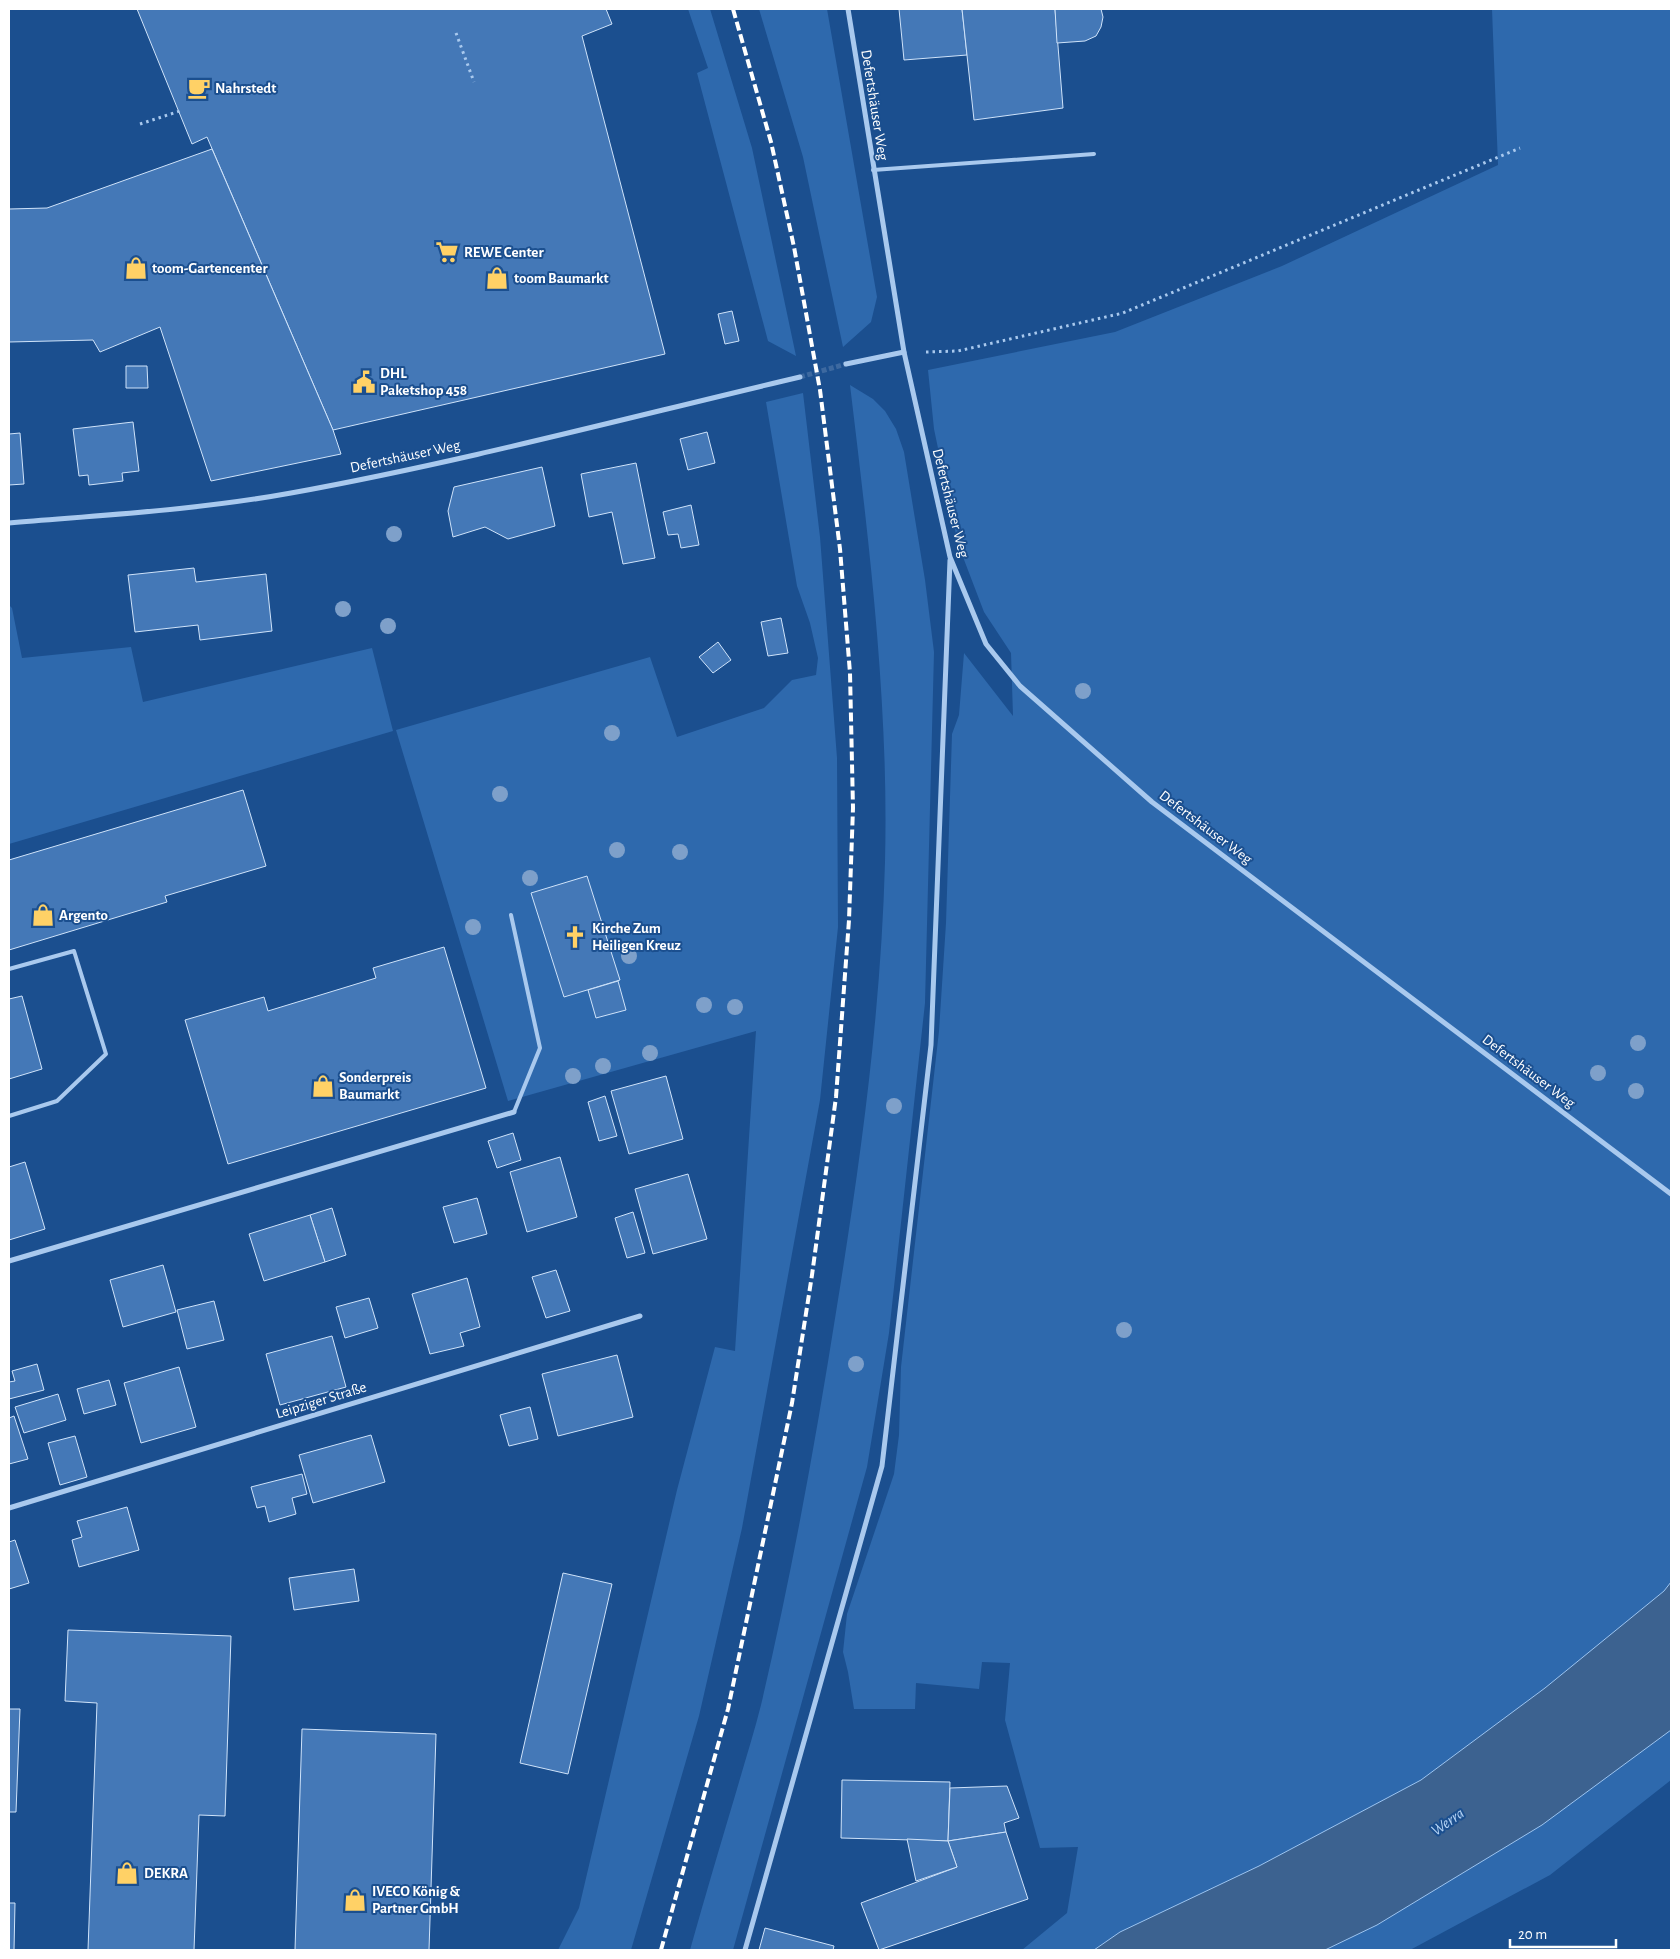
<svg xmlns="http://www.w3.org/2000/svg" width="1680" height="1959" font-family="'Alegreya Sans',sans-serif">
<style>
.green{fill:#2e69ad}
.water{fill:#3c6290;stroke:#9cc4f0}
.building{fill:#4478b7;stroke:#cfe3fa}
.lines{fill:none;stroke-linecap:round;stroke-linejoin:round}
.street-tunnel{stroke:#3d69a0;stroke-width:5;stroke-dasharray:5 2.5;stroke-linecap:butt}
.path{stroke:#a9c9ee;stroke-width:3;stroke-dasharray:2.5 4;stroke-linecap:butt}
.lane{stroke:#a9c9ee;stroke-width:4}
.street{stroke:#a9c9ee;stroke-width:5}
.rail{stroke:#fff;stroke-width:4;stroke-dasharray:9 4;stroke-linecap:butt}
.tree{fill:#7ea0ca}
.labels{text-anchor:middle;stroke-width:4;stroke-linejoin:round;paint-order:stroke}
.poi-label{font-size:15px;font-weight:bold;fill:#fff;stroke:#1b4f8f;text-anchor:start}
.street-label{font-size:15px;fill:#fff;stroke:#1b4f8f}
.water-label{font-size:16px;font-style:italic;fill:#b5d3f5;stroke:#1b4f8f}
</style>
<rect width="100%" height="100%" fill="#1b4f8f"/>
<g class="green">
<polygon points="688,9 710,9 752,148 796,356 768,341 697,73 708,68"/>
<polygon points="759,9 827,9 877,297 871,322 843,347 803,157"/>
<polygon points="1492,9 1671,9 1671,1780 1550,1875 1410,1950 1022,1950 1067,1913 1078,1847 1040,1848 1005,1720 1010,1663 982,1662 979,1689 916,1683 915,1709 854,1709 848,1672 843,1652 847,1614 894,1474 899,1435 901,1367 939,1031 946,923 952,734 959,715 964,653 1013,716 1011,653 984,612 958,544 934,429 928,370 1115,332 1282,266 1498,165"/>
<path d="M850 385 873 399 885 411 896 429 904 452 925 580 934 652 925 1003 889 1333 867 1467 733 1950H690C705 1896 721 1843 737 1789 745 1761 754 1733 761 1705 792 1573 816 1439 837 1306 861 1158 881 1011 885 862 889 703 869 543 850 385Z"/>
<polygon points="803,393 820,537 837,758 838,927 820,1100 742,1528 699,1716 631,1950 558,1950 579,1908 677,1490 715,1347 735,1351 756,1031 508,1101 396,730 650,657 677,737 764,708 792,680 816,675 818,658 810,623 797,586 766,402"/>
<polygon points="9,605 12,608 22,658 131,647 143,702 372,648 393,731 9,844"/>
</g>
<polygon class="water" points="1671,1582 1671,1730 1542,1825 1377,1925 1325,1950 1094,1950 1120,1932 1259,1866 1421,1780 1545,1688 1664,1591"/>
<g class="building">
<polygon points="137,9 606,9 612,24 582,36 665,354 333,430 207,137 192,144"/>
<polygon points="899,9 962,9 967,55 904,60"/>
<polygon points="962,9 1055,9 1063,108 974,120"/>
<polygon points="1055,9 1101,9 1103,17 1101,27 1096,36 1085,41 1057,43"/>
<polygon points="212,149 333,430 341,454 211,481 160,327 100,352 93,340 9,342 9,209 47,208"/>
<polygon points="732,311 739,341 725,344 718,314"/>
<polygon points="126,366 147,366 148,388 126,388"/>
<polygon points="133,422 139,471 122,473 123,481 89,485 88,475 79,476 73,429"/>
<polygon points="707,432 715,463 688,470 680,439"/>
<polygon points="20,433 24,484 9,485 9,434"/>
<polygon points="636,463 655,558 623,564 612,512 589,517 581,474"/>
<polygon points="542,467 555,526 508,539 485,527 453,537 448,511 454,487"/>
<polygon points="691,505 699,545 681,548 678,534 668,535 663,512"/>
<polygon points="194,568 196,582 266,574 272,631 200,640 198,625 135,632 128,575"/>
<polygon points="781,618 788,653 768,656 761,622"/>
<polygon points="718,642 731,660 713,673 699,657"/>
<polygon points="243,790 266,866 165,896 167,902 9,950 9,860"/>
<polygon points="587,876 620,980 564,997 531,893"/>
<polygon points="444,947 486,1088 228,1164 185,1020 264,997 268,1011 376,978 373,968"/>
<polygon points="618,981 626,1010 596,1018 588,990"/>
<polygon points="22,996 42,1069 9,1079 9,999"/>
<polygon points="666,1076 683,1139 629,1154 611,1091"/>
<polygon points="605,1096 617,1136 599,1141 588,1102"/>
<polygon points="513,1133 521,1160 497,1168 488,1141"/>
<polygon points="560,1157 577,1217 527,1232 510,1172"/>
<polygon points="25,1162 45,1229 9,1240 9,1167"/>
<polygon points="688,1174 707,1239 653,1254 635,1189"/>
<polygon points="477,1198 487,1234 454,1243 443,1207"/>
<polygon points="332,1208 346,1255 325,1262 310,1215"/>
<polygon points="633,1212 645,1253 627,1258 615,1218"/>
<polygon points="310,1215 325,1262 264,1281 249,1234"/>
<polygon points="163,1265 176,1312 123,1327 110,1280"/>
<polygon points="556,1270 570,1311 546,1318 532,1277"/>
<polygon points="467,1278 480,1327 460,1333 464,1346 430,1354 412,1294"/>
<polygon points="369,1298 378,1328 345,1338 336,1307"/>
<polygon points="214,1301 224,1340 187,1349 177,1310"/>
<polygon points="332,1336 346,1387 280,1405 266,1354"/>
<polygon points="617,1355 633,1417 558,1436 542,1374"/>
<polygon points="37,1364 44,1390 9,1399 9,1382 15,1381 12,1371"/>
<polygon points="179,1367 196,1427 141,1443 124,1383"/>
<polygon points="109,1380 116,1405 84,1414 77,1389"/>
<polygon points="58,1394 66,1420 24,1433 15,1407"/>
<polygon points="530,1407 538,1439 509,1446 500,1415"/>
<polygon points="14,1416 28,1459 9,1464 9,1418"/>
<polygon points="371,1435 385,1482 313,1503 299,1455"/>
<polygon points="75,1436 87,1477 60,1485 48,1443"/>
<polygon points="302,1474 307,1494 292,1498 296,1514 269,1522 265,1506 257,1508 251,1487"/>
<polygon points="127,1507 139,1550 79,1567 72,1540 82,1537 77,1521"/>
<polygon points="15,1540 29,1583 9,1589 9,1542"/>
<polygon points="354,1569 359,1601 294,1610 289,1578"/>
<polygon points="563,1573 612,1584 568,1774 520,1763"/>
<polygon points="68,1630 231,1636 225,1816 199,1815 194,1950 88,1950 97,1703 65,1701"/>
<polygon points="9,1709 20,1709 16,1812 9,1812"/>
<polygon points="302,1729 436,1734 429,1950 295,1950"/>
<polygon points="842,1780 950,1782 948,1841 841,1838"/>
<polygon points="1007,1786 1019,1818 1004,1823 1006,1832 948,1841 950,1788"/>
<polygon points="1006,1832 1028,1899 879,1950 861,1903 957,1867 948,1841"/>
<polygon points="907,1839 948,1841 957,1867 916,1881"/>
<polygon points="9,1903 15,1903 14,1950 9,1950"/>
<polygon points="765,1928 834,1946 833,1950 759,1950"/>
</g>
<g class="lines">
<polyline class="street-tunnel" points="800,377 846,364"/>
<g class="path">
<polyline points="456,33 474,82"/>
<polyline points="140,124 180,111"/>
<polyline points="926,352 958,351 1123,313 1520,148"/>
</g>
<g class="lane">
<polyline points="873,170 1094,154"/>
<polyline points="511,915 540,1048 514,1112"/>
<polyline points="9,969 74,951 106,1054 57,1101 9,1116"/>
</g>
<g class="street">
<polyline points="848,9 904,352 950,557 986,644 1020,686 1152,802 1671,1194"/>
<polyline points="846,364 904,352"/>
<path d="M9 523C102 515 198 510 291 493 462 462 630 417 800 377"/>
<polyline points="9,1261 514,1112"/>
<polyline points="9,1508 640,1316"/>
<polyline points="745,1950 882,1466 931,1045 950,560"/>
</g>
<polyline class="rail" points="661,1950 728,1709 792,1403 812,1275 836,1097 849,920 853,808 850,673 840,549 820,390 794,247 771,142 733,9"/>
</g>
<g class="tree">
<circle cx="394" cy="534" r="8"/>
<circle cx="343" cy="609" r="8"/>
<circle cx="388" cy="626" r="8"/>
<circle cx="1083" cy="691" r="8"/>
<circle cx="612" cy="733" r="8"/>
<circle cx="500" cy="794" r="8"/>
<circle cx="617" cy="850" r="8"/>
<circle cx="680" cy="852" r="8"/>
<circle cx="530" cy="878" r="8"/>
<circle cx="473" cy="927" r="8"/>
<circle cx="629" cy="956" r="8"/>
<circle cx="704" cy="1005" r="8"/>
<circle cx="735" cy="1007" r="8"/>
<circle cx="1638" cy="1043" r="8"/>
<circle cx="650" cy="1053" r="8"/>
<circle cx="603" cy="1066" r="8"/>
<circle cx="1598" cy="1073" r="8"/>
<circle cx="573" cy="1076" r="8"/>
<circle cx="1636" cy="1091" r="8"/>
<circle cx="894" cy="1106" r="8"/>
<circle cx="1124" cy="1330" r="8"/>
<circle cx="856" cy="1364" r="8"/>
</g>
<defs>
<symbol id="cafe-bare" viewBox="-9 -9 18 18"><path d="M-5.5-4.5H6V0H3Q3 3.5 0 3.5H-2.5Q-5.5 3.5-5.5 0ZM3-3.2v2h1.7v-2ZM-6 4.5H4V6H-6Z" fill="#ffd166" stroke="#1b4f8f" stroke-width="2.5" paint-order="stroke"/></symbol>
<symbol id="supermarket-bare" viewBox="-9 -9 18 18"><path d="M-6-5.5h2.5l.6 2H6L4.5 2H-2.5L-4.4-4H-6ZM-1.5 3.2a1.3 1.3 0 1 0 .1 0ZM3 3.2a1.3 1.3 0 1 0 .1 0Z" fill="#ffd166" stroke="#1b4f8f" stroke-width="2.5" paint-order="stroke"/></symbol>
<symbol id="shop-bare" viewBox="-9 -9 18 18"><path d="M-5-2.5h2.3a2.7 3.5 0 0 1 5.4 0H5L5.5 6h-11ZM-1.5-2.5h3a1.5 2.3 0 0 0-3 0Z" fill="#ffd166" stroke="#1b4f8f" stroke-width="2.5" paint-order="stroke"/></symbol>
<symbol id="civic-bare" viewBox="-9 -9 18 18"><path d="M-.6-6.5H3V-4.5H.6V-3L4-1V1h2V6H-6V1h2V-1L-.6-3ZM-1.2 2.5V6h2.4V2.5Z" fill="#ffd166" stroke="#1b4f8f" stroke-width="2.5" paint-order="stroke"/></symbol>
<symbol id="church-bare" viewBox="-9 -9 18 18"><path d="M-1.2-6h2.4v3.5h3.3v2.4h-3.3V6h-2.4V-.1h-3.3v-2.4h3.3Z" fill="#ffd166" stroke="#1b4f8f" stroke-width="2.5" paint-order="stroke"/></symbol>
</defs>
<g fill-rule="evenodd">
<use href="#cafe-bare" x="183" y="72" width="32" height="32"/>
<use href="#supermarket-bare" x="431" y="236" width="32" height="32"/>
<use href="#shop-bare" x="120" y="252" width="32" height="32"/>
<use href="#shop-bare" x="481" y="262" width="32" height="32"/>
<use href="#civic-bare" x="348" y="366" width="32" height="32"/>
<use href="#shop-bare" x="27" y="899" width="32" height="32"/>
<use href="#church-bare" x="559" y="921" width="32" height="32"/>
<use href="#shop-bare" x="307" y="1070" width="32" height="32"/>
<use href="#shop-bare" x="111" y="1857" width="32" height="32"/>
<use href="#shop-bare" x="339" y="1884" width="32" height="32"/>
</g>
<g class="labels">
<g class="poi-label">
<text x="215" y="93">Nahrstedt</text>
<text x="464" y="257">REWE Center</text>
<text x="152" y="273">toom-Gartencenter</text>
<text x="514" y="283">toom Baumarkt</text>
<text x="380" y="378">DHL<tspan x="380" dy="17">Paketshop 458</tspan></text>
<text x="59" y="920">Argento</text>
<text x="592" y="933">Kirche Zum<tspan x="592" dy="17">Heiligen Kreuz</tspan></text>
<text x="339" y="1082">Sonderpreis<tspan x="339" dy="17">Baumarkt</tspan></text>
<text x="144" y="1878">DEKRA</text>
<text x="372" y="1896">IVECO König &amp;<tspan x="372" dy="17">Partner GmbH</tspan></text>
</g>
<g class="street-label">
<text transform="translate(875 105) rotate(81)" y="5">Defertshäuser Weg</text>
<text transform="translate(405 456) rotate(-12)" y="5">Defertshäuser Weg</text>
<text transform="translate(951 503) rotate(76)" y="5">Defertshäuser Weg</text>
<text transform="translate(1206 827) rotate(37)" y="5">Defertshäuser Weg</text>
<text transform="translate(1529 1071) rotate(37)" y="5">Defertshäuser Weg</text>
<text transform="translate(321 1400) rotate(-17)" y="5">Leipziger Straße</text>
</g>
<g class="water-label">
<text transform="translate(1447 1821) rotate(-35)" y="6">Werra</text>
</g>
</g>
<rect width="1680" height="1959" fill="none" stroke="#ffffff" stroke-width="20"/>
<path d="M1510 1939v8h106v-8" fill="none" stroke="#ffffff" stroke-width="2.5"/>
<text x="1518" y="1939" font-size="15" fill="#ffffff" stroke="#1b4f8f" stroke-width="4" paint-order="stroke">20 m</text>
</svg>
